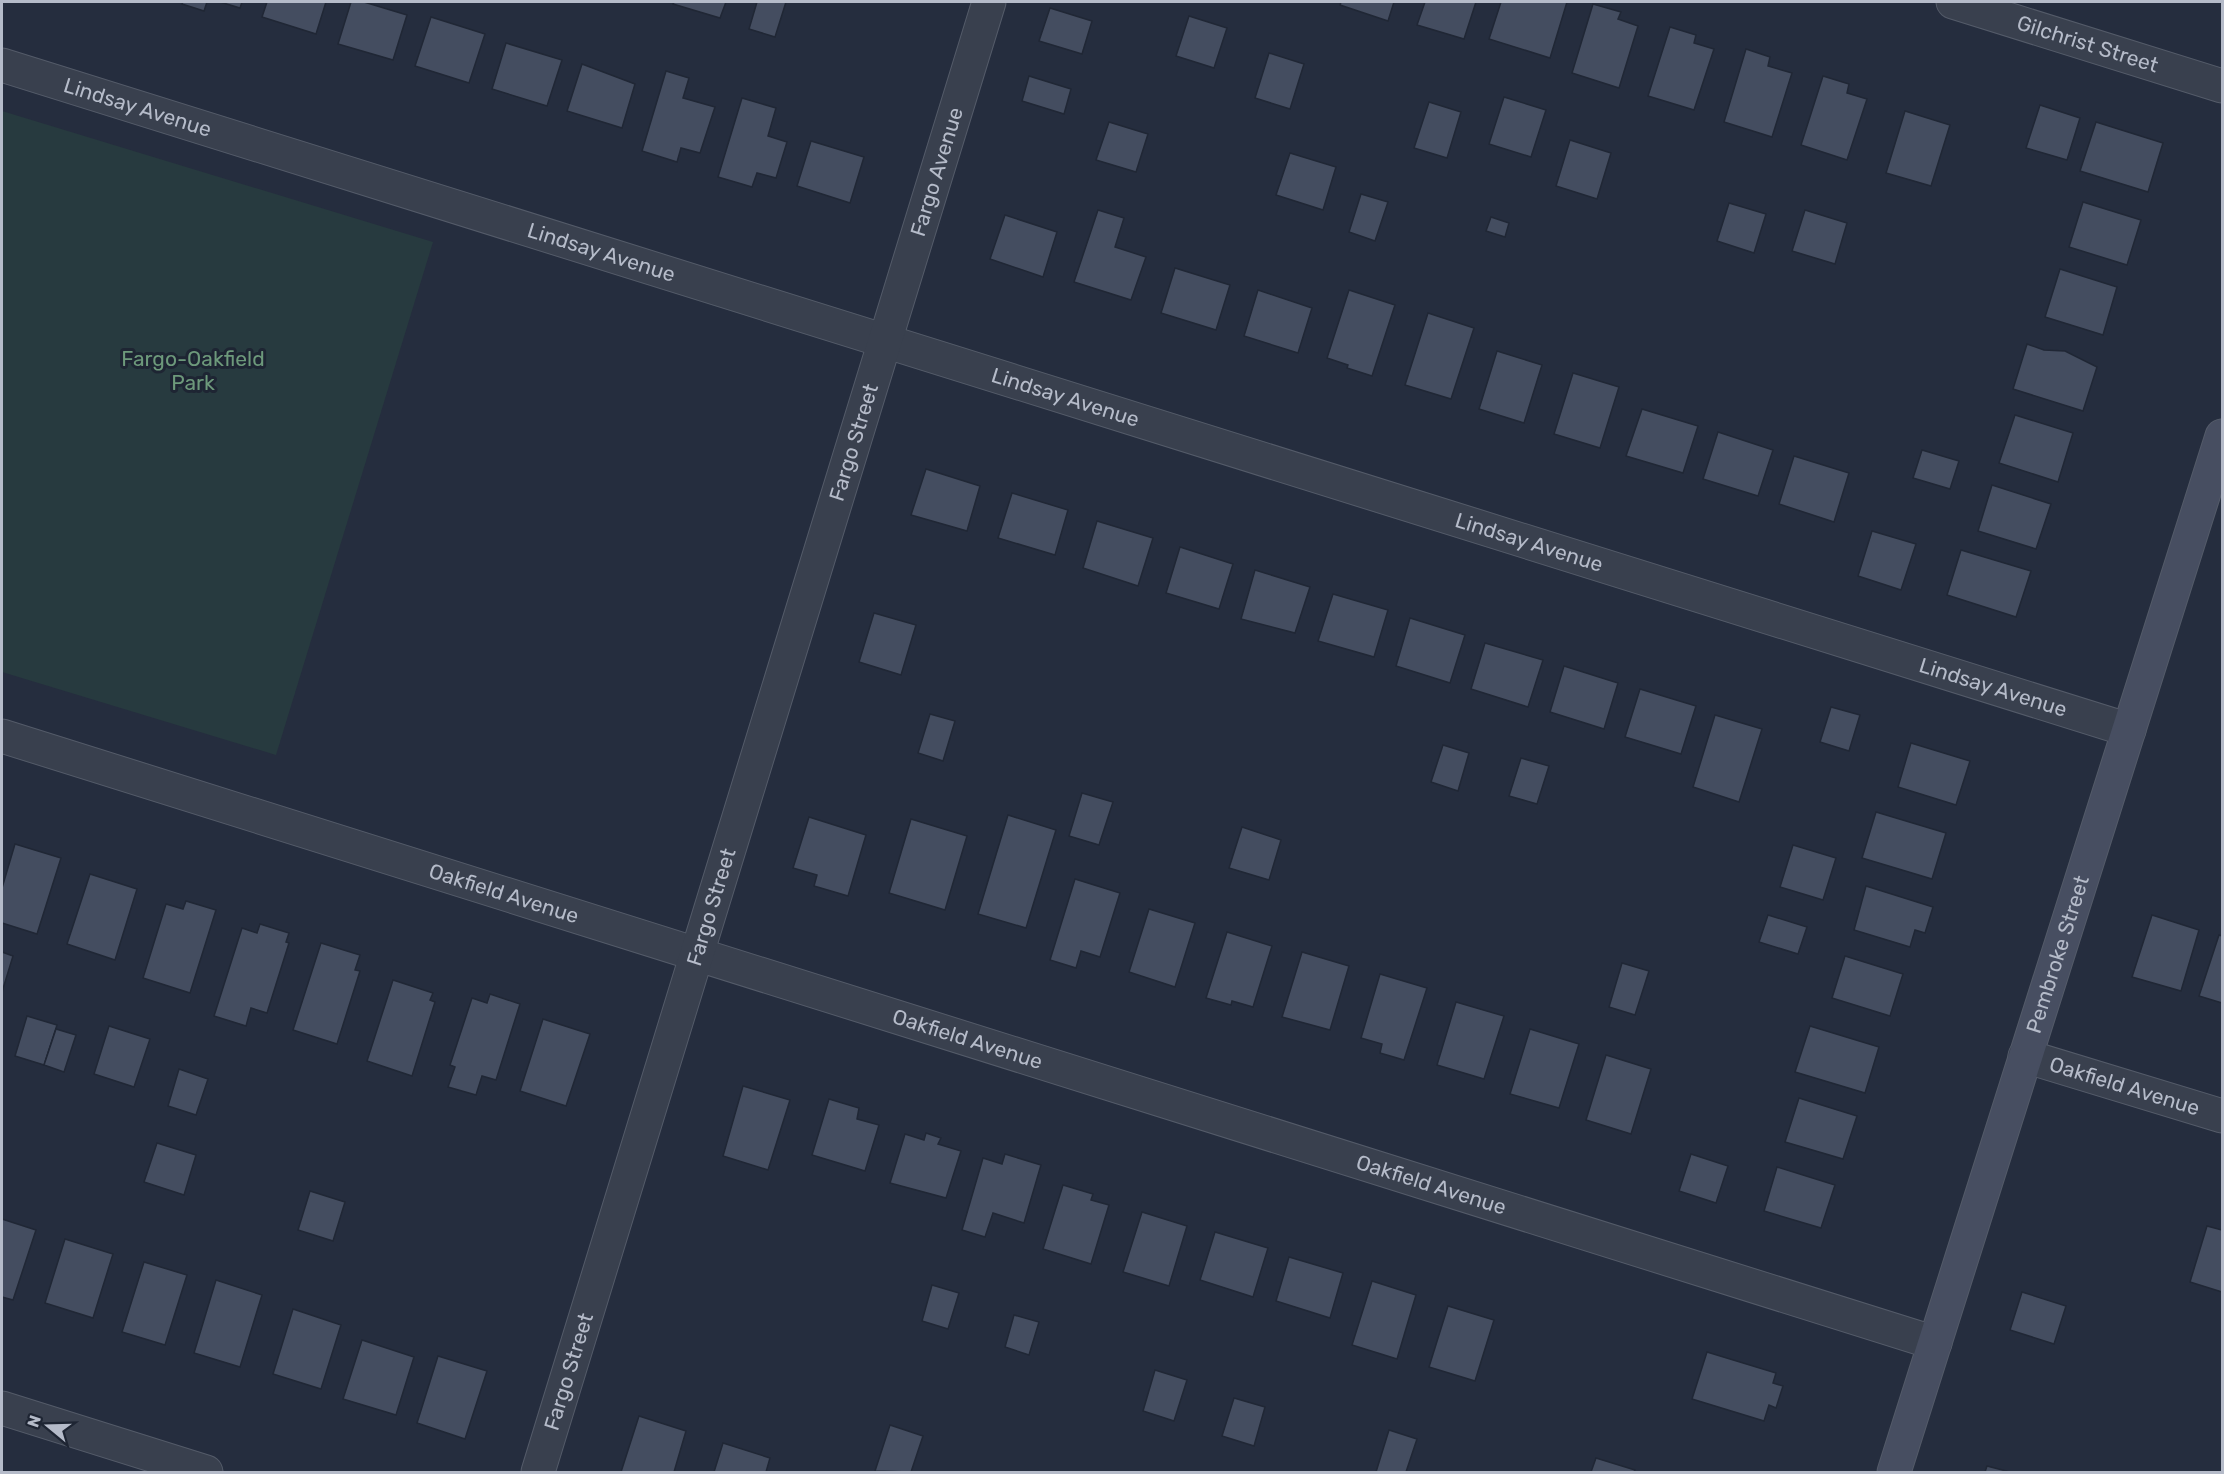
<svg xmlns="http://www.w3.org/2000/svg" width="2224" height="1474" font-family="Rubik,sans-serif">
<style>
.green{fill:#273a3f}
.building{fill:#444d60;stroke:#202735;stroke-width:1.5}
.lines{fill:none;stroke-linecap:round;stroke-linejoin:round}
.street-casing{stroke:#545b69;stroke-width:35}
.secondary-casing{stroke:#545b69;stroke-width:35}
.street{stroke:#39404e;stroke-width:33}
.secondary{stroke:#474e61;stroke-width:33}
.labels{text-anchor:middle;stroke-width:6;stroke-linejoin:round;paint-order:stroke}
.street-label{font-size:21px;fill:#b5bbc9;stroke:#1e2533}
.park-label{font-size:21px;fill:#6d997b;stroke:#1e2533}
</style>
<rect width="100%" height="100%" fill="#252d3e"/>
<polygon class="green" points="2,111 433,242 276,755 2,672"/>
<g class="building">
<polygon points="183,2 207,2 204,11 182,4"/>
<polygon points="220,2 242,2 240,8"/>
<polygon points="267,2 326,2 316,34 262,17"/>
<polygon points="351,2 364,2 407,15 393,60 338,44"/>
<polygon points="674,2 726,2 720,18 673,4"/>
<polygon points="757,2 786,2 775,37 749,29"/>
<polygon points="1341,2 1394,2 1388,21 1340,5"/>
<polygon points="1425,2 1476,2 1464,39 1417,25"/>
<polygon points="1501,2 1567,2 1550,58 1489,39"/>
<polygon points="1593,4 1621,12 1618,19 1638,26 1619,88 1572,73"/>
<polygon points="1050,8 1092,21 1082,54 1039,41"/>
<polygon points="1189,16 1227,28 1214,68 1176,56"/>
<polygon points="431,17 485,34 469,83 415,66"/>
<polygon points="1670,27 1696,35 1694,43 1714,49 1694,110 1648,96"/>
<polygon points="506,43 562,60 547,106 492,89"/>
<polygon points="1746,49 1770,57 1768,66 1792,73 1772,137 1724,122"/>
<polygon points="1269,53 1304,64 1290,109 1255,98"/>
<polygon points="582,64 635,84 622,128 567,111"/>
<polygon points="666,71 689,78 683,98 715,107 700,153 681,148 677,162 642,151"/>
<polygon points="1029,76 1071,89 1064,114 1022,101"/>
<polygon points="1823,76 1849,84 1847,93 1867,99 1847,160 1801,145"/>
<polygon points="1504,97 1546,110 1531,157 1489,144"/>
<polygon points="742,98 776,108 768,136 787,142 776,178 757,173 752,187 718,177"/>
<polygon points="1429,102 1461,112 1447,158 1414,148"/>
<polygon points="2040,105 2080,118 2067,160 2026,148"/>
<polygon points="1905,111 1950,125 1931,186 1886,173"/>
<polygon points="1109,122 1148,134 1136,172 1096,160"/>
<polygon points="2096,122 2163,143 2148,192 2080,171"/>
<polygon points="1570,140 1611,153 1597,199 1556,186"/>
<polygon points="811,141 864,157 850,203 797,186"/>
<polygon points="1290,153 1336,167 1323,210 1276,195"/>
<polygon points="1361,194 1388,202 1375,241 1349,232"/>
<polygon points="2083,202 2141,220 2127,265 2069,247"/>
<polygon points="1729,203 1766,214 1754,253 1717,241"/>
<polygon points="1098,210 1124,218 1115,247 1146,257 1131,300 1074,282"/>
<polygon points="1805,210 1847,223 1835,264 1792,251"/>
<polygon points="1005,215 1057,232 1043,277 990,259"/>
<polygon points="1491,217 1509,223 1505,237 1486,231"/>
<polygon points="1175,268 1230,285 1216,330 1161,313"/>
<polygon points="2060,269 2117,287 2103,335 2045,317"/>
<polygon points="1258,290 1312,308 1298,353 1244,336"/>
<polygon points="1349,290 1395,305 1372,376 1347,368 1348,365 1327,358"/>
<polygon points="1428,313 1474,328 1451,399 1405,385"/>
<polygon points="2027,344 2044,350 2065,351 2097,367 2083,411 2013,389"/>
<polygon points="1497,351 1542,365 1524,423 1479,409"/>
<polygon points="1573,373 1619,387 1600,448 1554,434"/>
<polygon points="1642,409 1698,426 1683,473 1626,456"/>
<polygon points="2015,415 2073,433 2058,482 1999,463"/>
<polygon points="1718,432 1773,450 1758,496 1703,479"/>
<polygon points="1922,450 1959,461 1950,489 1913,478"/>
<polygon points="1794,456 1849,473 1834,522 1779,504"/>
<polygon points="926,469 980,486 967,531 911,515"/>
<polygon points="1992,485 2051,504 2036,549 1978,531"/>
<polygon points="1012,493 1068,510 1055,555 998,538"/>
<polygon points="1097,521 1153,538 1138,586 1083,568"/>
<polygon points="1872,531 1916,544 1901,590 1858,576"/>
<polygon points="1180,547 1233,564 1219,609 1166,593"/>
<polygon points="1961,550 2031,571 2016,617 1947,595"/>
<polygon points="1255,570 1310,587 1295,633 1241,619"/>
<polygon points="1333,594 1388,610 1374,657 1318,641"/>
<polygon points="874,613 916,625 901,675 859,662"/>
<polygon points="1410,618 1465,635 1450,683 1396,666"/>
<polygon points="1485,643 1543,660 1528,707 1471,689"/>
<polygon points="1564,666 1618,683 1604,729 1550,712"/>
<polygon points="1640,689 1696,706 1681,754 1625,737"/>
<polygon points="1831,707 1860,715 1849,751 1820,742"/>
<polygon points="930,714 955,721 943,761 918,753"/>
<polygon points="1715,715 1762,729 1739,802 1693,787"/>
<polygon points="1911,743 1970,761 1956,805 1898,787"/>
<polygon points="1443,745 1469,753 1458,791 1431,782"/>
<polygon points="1521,758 1549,766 1537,804 1509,796"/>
<polygon points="1082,793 1113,802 1099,845 1069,836"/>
<polygon points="1876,812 1946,833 1932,879 1862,858"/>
<polygon points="1008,815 1056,830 1026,928 978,914"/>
<polygon points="809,817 866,835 848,896 814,886 817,875 793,868"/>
<polygon points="911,819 967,836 945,910 889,893"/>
<polygon points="1242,827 1281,840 1269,880 1229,868"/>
<polygon points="15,844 61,858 37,934 2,923 2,888"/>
<polygon points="1793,845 1836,858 1823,900 1780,887"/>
<polygon points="90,874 137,889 115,960 67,944"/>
<polygon points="1075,879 1120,893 1100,957 1081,951 1076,968 1050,960"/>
<polygon points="1866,886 1933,907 1925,933 1915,930 1910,947 1854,930"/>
<polygon points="186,901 216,910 190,993 143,978 166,904 183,909"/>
<polygon points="1149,909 1195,923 1175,987 1129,972"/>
<polygon points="1768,915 1807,927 1798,954 1759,942"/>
<polygon points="2152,915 2199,930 2181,991 2132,977"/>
<polygon points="260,924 289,933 286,942 289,943 267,1013 251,1008 246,1026 214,1016 242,928 257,933"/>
<polygon points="1227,932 1272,946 1253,1007 1232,1001 1231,1005 1206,998"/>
<polygon points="2219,935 2222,936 2222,1003 2199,996"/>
<polygon points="321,943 360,955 355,970 360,971 337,1044 293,1030"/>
<polygon points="2,952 13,956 2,992"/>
<polygon points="1302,952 1349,966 1330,1030 1282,1017"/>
<polygon points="1845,956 1903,974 1890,1016 1832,998"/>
<polygon points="1622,963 1649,971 1635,1015 1609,1007"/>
<polygon points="1380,974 1427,988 1404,1060 1380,1053 1382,1044 1361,1038"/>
<polygon points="393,980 433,993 430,1000 435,1002 412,1076 367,1061"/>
<polygon points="490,994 520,1004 496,1080 482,1076 476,1095 448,1087 455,1067 450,1065 472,998 487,1003"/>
<polygon points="1456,1002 1504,1016 1484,1079 1437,1065"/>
<polygon points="27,1016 57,1025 44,1065 15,1056"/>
<polygon points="543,1019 590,1034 566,1106 520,1091"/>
<polygon points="109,1026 150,1039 134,1087 94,1074"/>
<polygon points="1810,1026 1879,1047 1865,1093 1795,1072"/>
<polygon points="56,1029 76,1035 64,1072 44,1065"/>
<polygon points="1530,1029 1579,1044 1559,1108 1510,1094"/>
<polygon points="1606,1055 1651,1069 1631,1134 1586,1120"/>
<polygon points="179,1069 208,1079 196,1115 168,1106"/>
<polygon points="743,1086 790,1100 768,1170 723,1156"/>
<polygon points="1799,1098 1857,1116 1843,1159 1785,1142"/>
<polygon points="829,1099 859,1108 857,1119 879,1125 865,1171 812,1155"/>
<polygon points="926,1133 941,1138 938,1144 961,1151 946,1198 890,1183 905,1134 924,1140"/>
<polygon points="157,1143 196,1155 184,1195 144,1182"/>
<polygon points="1005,1154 1041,1165 1024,1223 993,1213 985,1237 962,1230 983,1158 1002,1164"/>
<polygon points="1691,1154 1728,1166 1716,1203 1679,1191"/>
<polygon points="1777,1167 1835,1185 1821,1228 1764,1211"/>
<polygon points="1063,1185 1093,1194 1091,1200 1109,1205 1091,1264 1043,1249"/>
<polygon points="310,1191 345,1202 333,1241 298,1230"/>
<polygon points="1142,1212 1187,1226 1169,1286 1123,1272"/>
<polygon points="2,1219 36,1230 13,1300 2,1297"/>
<polygon points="2207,1226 2222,1230 2222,1292 2190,1282"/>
<polygon points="1215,1232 1268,1248 1253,1297 1200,1280"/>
<polygon points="65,1239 113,1254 93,1318 45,1303"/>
<polygon points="1289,1257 1343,1273 1330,1318 1276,1301"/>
<polygon points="144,1262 187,1275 165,1345 122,1332"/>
<polygon points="216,1280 262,1295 240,1367 194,1353"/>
<polygon points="1372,1281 1416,1295 1397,1359 1352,1345"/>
<polygon points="932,1285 959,1293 948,1329 922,1321"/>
<polygon points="2022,1292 2066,1306 2054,1344 2010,1330"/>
<polygon points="1448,1306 1494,1320 1475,1381 1429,1367"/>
<polygon points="293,1309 341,1325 321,1389 273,1374"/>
<polygon points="1014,1315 1039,1322 1029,1355 1005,1347"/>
<polygon points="362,1340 414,1357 396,1415 343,1399"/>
<polygon points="1707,1352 1776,1373 1773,1383 1783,1386 1776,1408 1769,1405 1764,1421 1692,1399"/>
<polygon points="438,1356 487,1371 465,1439 417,1423"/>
<polygon points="1155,1370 1187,1380 1174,1421 1143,1411"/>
<polygon points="1234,1398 1265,1407 1254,1446 1222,1436"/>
<polygon points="639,1416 686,1431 674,1472 621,1472"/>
<polygon points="890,1425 923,1436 911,1472 875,1471"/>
<polygon points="1389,1430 1417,1439 1406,1472 1376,1472"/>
<polygon points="723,1443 770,1458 766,1472 714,1472"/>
<polygon points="1596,1458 1635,1470 1634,1472 1591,1472"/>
<polygon points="1987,1466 2010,1472 1985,1472"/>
</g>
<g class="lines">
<defs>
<g id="street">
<path id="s1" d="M1953 2 2222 86"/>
<path id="s2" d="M2 65 2129 730"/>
<path id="s3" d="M2 736 1935 1343"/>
<path id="s4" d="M2025 1056 2222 1116"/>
<polyline points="2,1408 206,1472"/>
<path id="s5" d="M538 1472 989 2"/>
</g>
<g id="secondary">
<path id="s6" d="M1894 1472 2222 436"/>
</g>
</defs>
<use href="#street" class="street-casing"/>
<use href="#secondary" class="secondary-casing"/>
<use href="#street" class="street"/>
<use href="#secondary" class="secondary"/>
</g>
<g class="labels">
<g class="street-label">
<text dy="7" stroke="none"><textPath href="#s1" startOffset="141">Gilchrist Street</textPath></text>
<text dy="7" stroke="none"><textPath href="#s2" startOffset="142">Lindsay Avenue</textPath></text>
<text dy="7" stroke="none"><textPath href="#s5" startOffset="1360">Fargo Avenue</textPath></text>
<text dy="7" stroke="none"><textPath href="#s2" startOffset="628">Lindsay Avenue</textPath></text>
<text dy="7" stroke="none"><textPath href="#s2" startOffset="1114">Lindsay Avenue</textPath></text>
<text dy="7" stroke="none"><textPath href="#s5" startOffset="1077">Fargo Street</textPath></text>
<text dy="7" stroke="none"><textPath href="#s2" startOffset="1600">Lindsay Avenue</textPath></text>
<text dy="7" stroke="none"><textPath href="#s2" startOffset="2086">Lindsay Avenue</textPath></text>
<text dy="7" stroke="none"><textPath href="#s3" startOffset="526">Oakfield Avenue</textPath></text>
<text dy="7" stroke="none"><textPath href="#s5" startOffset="591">Fargo Street</textPath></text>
<text dy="7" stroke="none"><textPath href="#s6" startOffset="543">Pembroke Street</textPath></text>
<text dy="7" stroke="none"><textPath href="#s3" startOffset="1012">Oakfield Avenue</textPath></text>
<text dy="7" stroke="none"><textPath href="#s4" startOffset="104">Oakfield Avenue</textPath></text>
<text dy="7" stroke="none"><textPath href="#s3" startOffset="1498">Oakfield Avenue</textPath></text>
<text dy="7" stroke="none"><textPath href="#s5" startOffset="105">Fargo Street</textPath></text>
</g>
<g class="park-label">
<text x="193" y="366">Fargo-Oakfield<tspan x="193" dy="24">Park</tspan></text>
</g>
</g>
<rect width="2224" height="1474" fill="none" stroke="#b5bbc9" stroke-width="6"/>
<g transform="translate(48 1426) rotate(289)" stroke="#1e2533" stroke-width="4.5" paint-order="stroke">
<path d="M0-4.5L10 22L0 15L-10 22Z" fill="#b5bbc9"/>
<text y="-9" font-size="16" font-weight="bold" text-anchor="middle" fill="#b5bbc9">N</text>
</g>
</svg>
